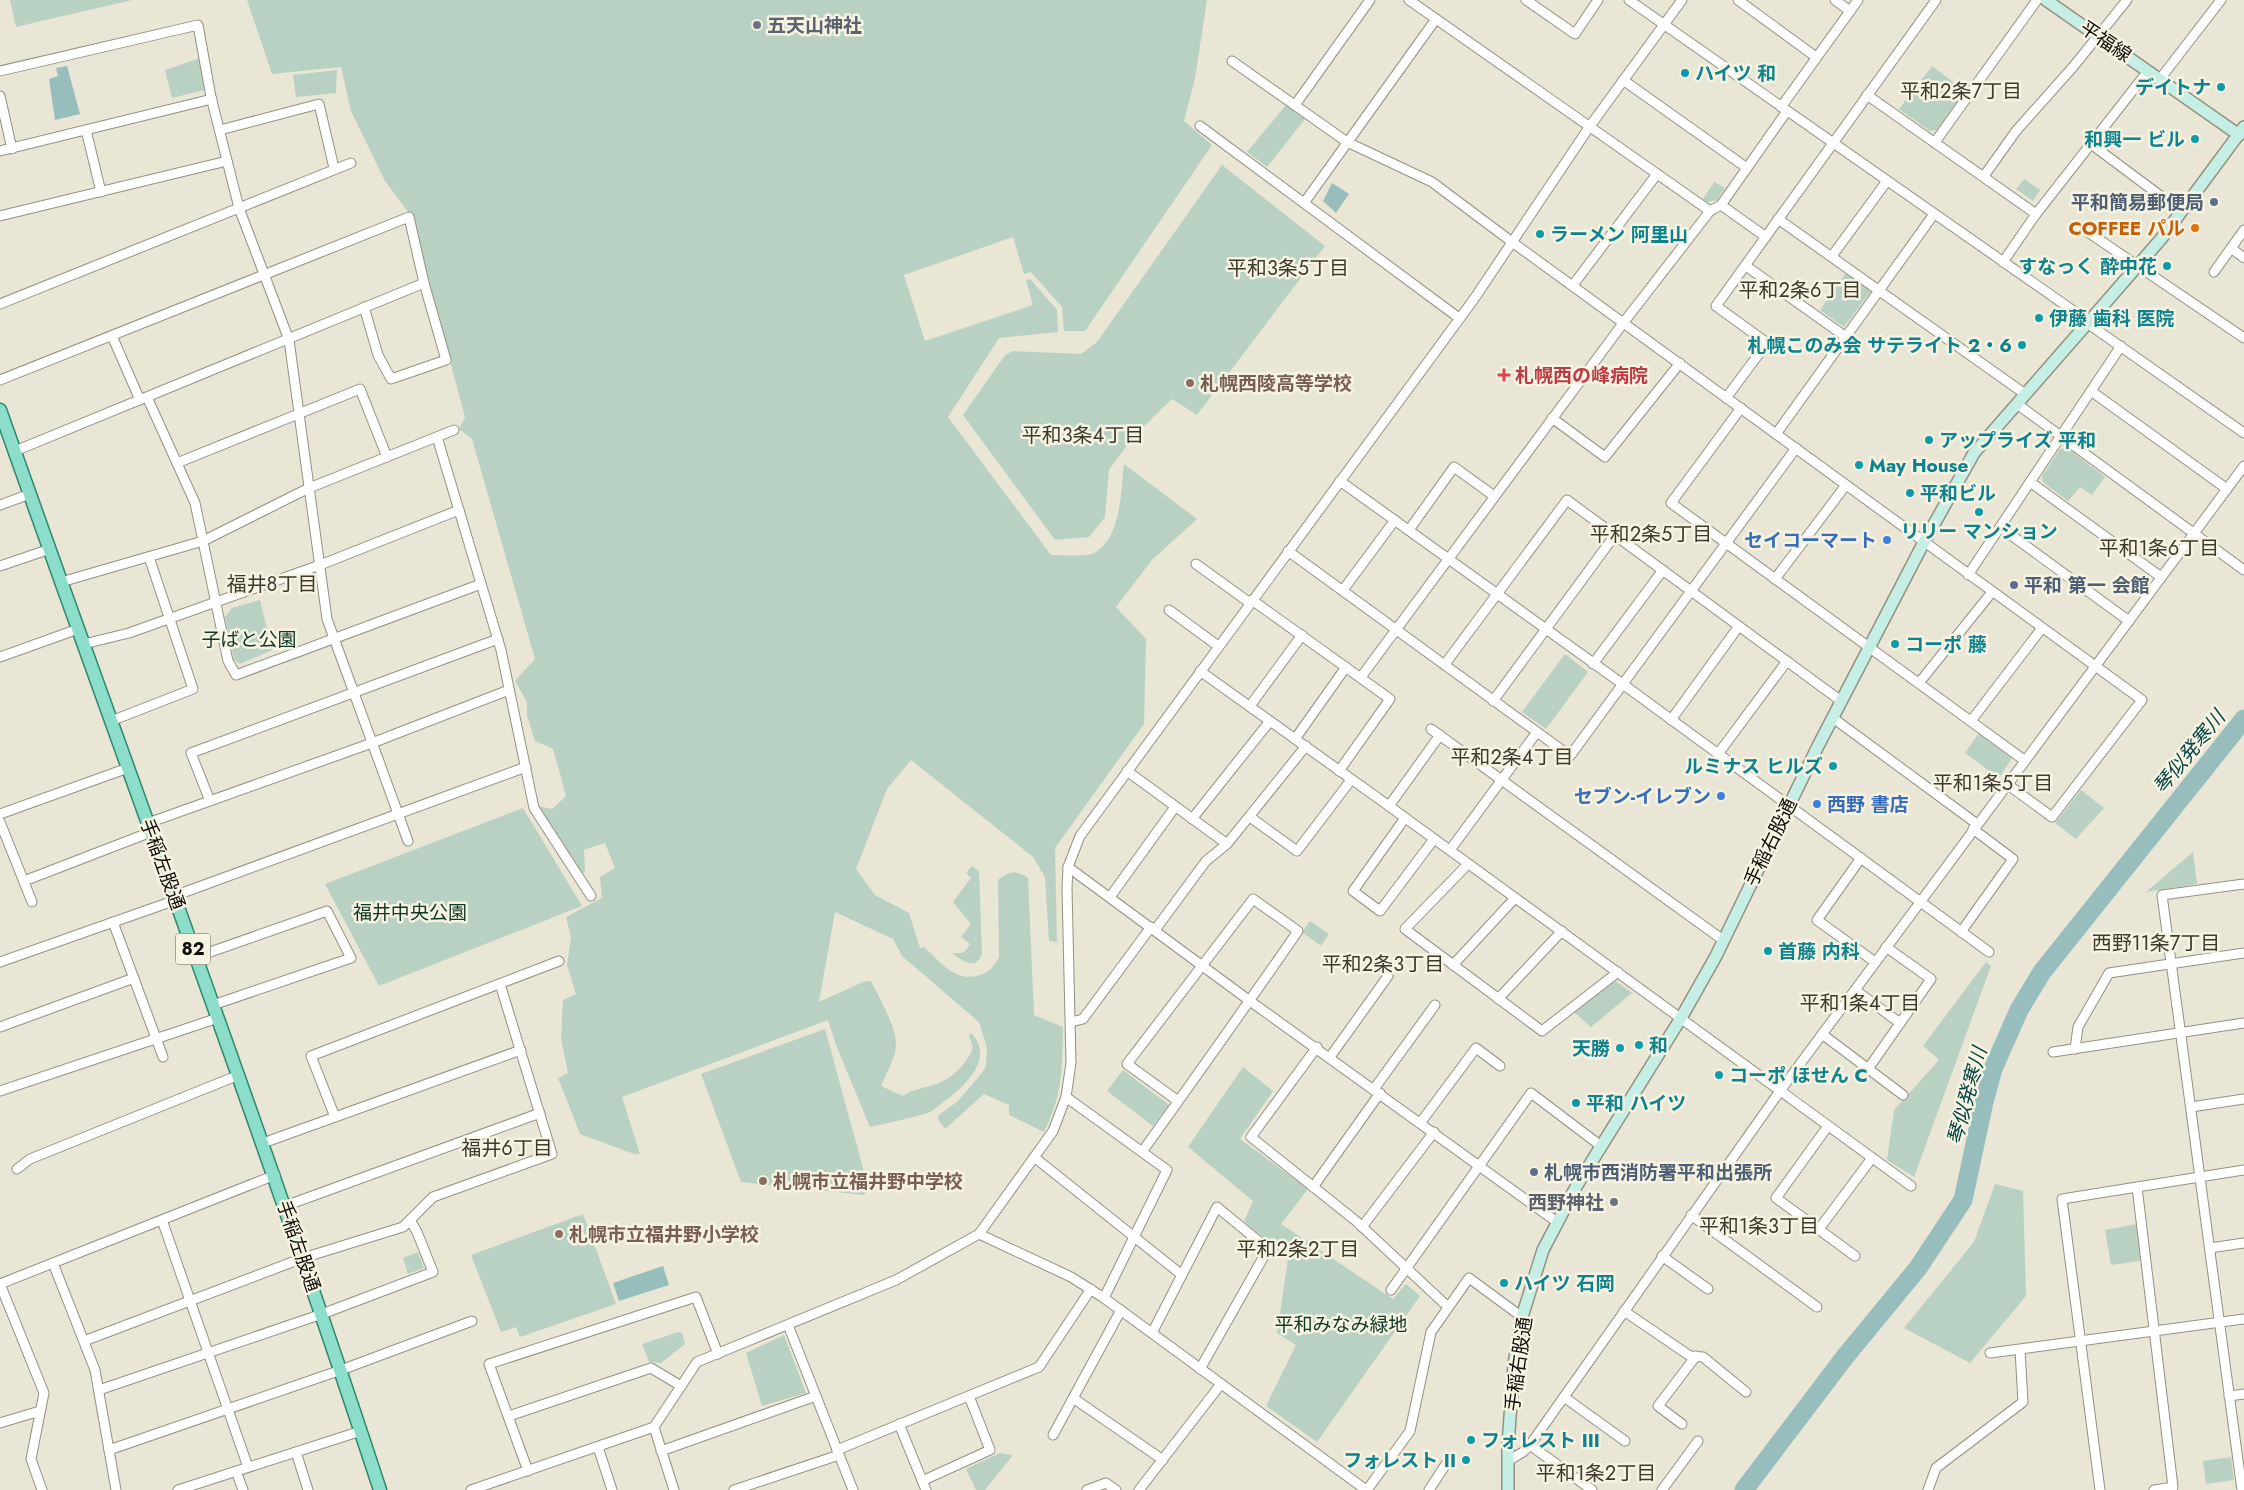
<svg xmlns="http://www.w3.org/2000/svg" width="2244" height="1490" font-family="Jost,'Noto Sans JP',sans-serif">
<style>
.green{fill:#b9d1c3}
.water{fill:#97bdbd}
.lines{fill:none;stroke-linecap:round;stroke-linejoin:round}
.river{stroke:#97bdbd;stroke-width:19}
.street-casing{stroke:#949182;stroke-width:11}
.secondary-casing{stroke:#949182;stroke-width:14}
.primary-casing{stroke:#2e876f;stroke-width:15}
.street{stroke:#fff;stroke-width:9}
.secondary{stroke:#c5eee4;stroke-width:11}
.primary{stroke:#8cdeca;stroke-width:12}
.worship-dot{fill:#6b7280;stroke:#f6f3e2;stroke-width:2}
.culture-dot{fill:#0f9aa8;stroke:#f6f3e2;stroke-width:2}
.service-dot{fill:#5c6f8a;stroke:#f6f3e2;stroke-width:2}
.food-dot{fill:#e8710a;stroke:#f6f3e2;stroke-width:2}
.health-dot{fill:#e0444e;stroke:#f6f3e2;stroke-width:2}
.education-dot{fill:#8d6e63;stroke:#f6f3e2;stroke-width:2}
.shop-dot{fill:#3f7fe0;stroke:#f6f3e2;stroke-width:2}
.labels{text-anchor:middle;stroke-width:5;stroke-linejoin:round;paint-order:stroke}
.shield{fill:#f6f3e2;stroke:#545349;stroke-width:1}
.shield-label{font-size:18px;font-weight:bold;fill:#0f0e08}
.worship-label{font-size:19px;font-weight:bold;fill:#5b616d;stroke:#f6f3e2;text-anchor:start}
.street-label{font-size:19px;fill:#0f0e08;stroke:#f6f3e2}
.culture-label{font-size:19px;font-weight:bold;fill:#0d838f;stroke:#f6f3e2;text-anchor:start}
.service-label{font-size:19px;font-weight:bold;fill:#4e5e75;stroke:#f6f3e2;text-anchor:start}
.food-label{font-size:19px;font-weight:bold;fill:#c56008;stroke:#f6f3e2;text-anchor:end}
.health-label{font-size:19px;font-weight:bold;fill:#be3a42;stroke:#f6f3e2;text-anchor:start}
.education-label{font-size:19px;font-weight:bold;fill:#785e54;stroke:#f6f3e2;text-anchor:start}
.shop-label{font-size:19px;font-weight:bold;fill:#366cbe;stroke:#f6f3e2;text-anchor:end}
.park-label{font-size:19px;fill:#0e3724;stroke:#f6f3e2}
.neighbourhood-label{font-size:20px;fill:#3d3a2d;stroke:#f6f3e2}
.water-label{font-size:20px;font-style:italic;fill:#074445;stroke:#f6f3e2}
</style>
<rect width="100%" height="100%" fill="#e9e6d5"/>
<g class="green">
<polygon points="10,0 132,0 16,27"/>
<path d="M247 0H1207L1195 78 1184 121 1212 145 1085 331H1064L1062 307 1031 272 1024 274 1013 237 904 275 925 341 1033 305 1026 280 1030 279 1057 310 1058 332 999 338 948 417 1051 555C1061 555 1086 557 1094 553 1121 539 1121 491 1124 464L1197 519 1152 560 1116 607 1146 639 1144 724 1055 848 1057 942 1049 941 1045 877 1033 857 911 760 887 789 856 869 875 895 909 913 920 948 924 947C942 963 955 983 980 975 990 972 994 966 999 957L998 880C1009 871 1017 870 1028 878L1034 1015 1063 1027C1062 1069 1063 1094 1044 1132L1009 1115V1105L984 1094 945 1129 938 1119 939 1115 958 1101 982 1073 986 1066 987 1048 979 1022 902 956 893 939 835 912 819 1002 865 981H871C879 998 896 1026 896 1044 896 1058 886 1073 881 1086L903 1096C914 1088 926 1088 939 1083 955 1076 967 1063 973 1048L969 1035 971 1033C996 1058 964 1088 942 1103 938 1106 934 1110 930 1112 911 1119 890 1122 870 1127L836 1045 828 1020 622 1097 640 1154H634L580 1134 558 1078 568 1073 561 1039 563 1000 576 994 567 965 571 937 566 917 602 898 600 877 615 868 605 843 584 850 585 870 581 877 538 806 552 809 566 796 553 749 535 741 527 716V702L515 681 535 659 472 439 459 429 465 417 411 216 385 181 351 111 341 67 272 74Z"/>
<polygon points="200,58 205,90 172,98 165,70"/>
<polygon points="1932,66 1965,91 1937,130 1930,131 1899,109"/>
<polygon points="337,70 336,93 296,97 293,75"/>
<polygon points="1286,105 1305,119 1267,167 1247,152"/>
<polygon points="1222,165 1325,246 1197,415 1172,399 1133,437 1109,470 1105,517 1089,537 1055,540 963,415 1005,355 1013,351 1081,354 1097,342"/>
<polygon points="2024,179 2040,190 2033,201 2016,189"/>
<polygon points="1714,182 1725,188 1717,200 1707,202 1703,199"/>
<polygon points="1846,273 1871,291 1844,327 1820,310"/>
<polygon points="2067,448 2105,477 2092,495 2080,487 2068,501 2043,482 2042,476 2060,449"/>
<polygon points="260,600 272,650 240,664 234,660 225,617 232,608"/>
<polygon points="1565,654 1588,672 1546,729 1522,712"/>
<polygon points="1979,733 2012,758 1999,778 1965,753"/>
<polygon points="2081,790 2104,808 2076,839 2055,823"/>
<polygon points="523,808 582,906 379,986 325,884"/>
<polygon points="2193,852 2197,884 2146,892"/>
<path d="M972 866 979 871 982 952C978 972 962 961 952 953 963 953 963 955 970 944L961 937 971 924 953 902 971 878 966 873Z"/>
<polygon points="1310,921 1329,934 1321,946 1302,932"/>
<polygon points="1986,962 1991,966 1914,1177 1887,1160 1894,1110 1939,1060 1923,1046"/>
<polygon points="1614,980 1632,993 1591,1027 1573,1011"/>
<polygon points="825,1029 869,1190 864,1195 741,1182 701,1074"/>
<polygon points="1243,1067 1273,1091 1240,1139 1308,1189 1281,1224 1393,1299 1406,1284 1420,1296 1317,1442 1266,1406 1296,1345 1277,1333 1288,1259 1244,1221 1253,1201 1188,1147"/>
<polygon points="1123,1070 1169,1105 1153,1126 1107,1091"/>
<polygon points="1995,1184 2023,1191 2026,1296 1970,1363 1904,1328 1974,1242"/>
<polygon points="583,1214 616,1304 520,1337 516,1327 501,1332 471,1255"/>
<polygon points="2137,1224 2140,1261 2111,1265 2105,1230"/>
<polygon points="418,1252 424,1268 408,1274 403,1258"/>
<polygon points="678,1332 682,1333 685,1344 661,1363 649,1362 642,1344"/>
<polygon points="784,1335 806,1393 762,1406 746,1353"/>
<polygon points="1000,1453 1013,1455 985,1490 976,1490 966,1469"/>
<polygon points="2231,1457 2234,1480 2206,1484 2203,1461"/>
</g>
<g class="water">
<polygon points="67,66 80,114 55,120 49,79 58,76 56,68"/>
<polygon points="1332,183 1349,194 1336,213 1323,201"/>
<polygon points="663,1266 669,1285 619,1301 613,1283"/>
</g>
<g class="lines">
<polyline class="river" points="1744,1490 1844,1358 1918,1268 1963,1200 1984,1102 1993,1069 2019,1010 2042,972 2244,719"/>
<defs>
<g id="street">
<polyline points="1409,0 1710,211"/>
<polyline points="1526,0 1575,34 1598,0"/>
<polyline points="1629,0 2088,321"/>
<polyline points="1738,0 1816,57"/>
<polyline points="1835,0 1850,11"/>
<polyline points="1232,61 1347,142 1432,182 1512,242 2142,700 2052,817 2007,784"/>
<polyline points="0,71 198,25 211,97 239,208 289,340 327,619 408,841"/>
<polyline points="2160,79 2221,0"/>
<polyline points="1623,80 1747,168"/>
<polyline points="1867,95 2036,214"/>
<polyline points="0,96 12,149"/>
<polyline points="1295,105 1370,0"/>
<polyline points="1781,107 1858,0"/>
<polyline points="1200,126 1459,318"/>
<polyline points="86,130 101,192"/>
<polyline points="220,130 319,104 334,168"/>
<polyline points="1935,142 2037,0"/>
<polyline points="2091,144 2182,212"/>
<polyline points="0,151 212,99"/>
<polyline points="1984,176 2016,131 2073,67 2127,0"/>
<polyline points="1304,203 1436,19"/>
<polyline points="1721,205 1766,237"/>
<polyline points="0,216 227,161"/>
<polyline points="1778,219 2025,394"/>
<polyline points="2079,226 2244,338"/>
<polyline points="2231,248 2244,258"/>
<polyline points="1832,256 1887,181"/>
<polyline points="2003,262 2036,214 2148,71"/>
<polyline points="1746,266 1846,337"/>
<polyline points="2214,272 2244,230"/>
<polyline points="1573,285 1657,174"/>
<polyline points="0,304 351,163"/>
<polyline points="2087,323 2244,433"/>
<polyline points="112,336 140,400"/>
<polyline points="0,380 409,217 424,283 446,360 391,379 378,355 364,307"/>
<polyline points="2091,391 2227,489"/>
<polyline points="147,397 195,503 228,661 236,675 481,584"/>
<polyline points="1726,398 1767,343 1716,306 1936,0"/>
<polyline points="2017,404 2244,570"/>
<polyline points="1741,408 1671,503 2024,760"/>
<polyline points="1552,418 1605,457 1680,363"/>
<polyline points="1776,434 1934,214"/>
<polyline points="437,437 501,650 534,808 591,896"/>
<polyline points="15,451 424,283"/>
<polyline points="177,463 360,389 387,457"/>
<polyline points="1340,481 1624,685 1989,952"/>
<polyline points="2030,482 2161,577"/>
<polyline points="0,505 30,494"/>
<polyline points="2000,527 2129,621"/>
<polyline points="1409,530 1454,467 1494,496"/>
<polyline points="1288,551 1570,756 1796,448"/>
<polyline points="1196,564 1250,603"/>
<polyline points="0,566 50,549"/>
<polyline points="1968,575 2121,346"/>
<polyline points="1775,579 1846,485"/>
<polyline points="61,582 203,541 309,488 454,430"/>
<polyline points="1343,590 1395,520"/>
<polyline points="1252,600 1390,699 1339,771"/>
<polyline points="1169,610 1218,646"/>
<polyline points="84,644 129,633 320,565 459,510"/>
<polyline points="0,657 78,629"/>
<polyline points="1445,664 1567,500 1841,701"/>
<polyline points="1593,664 1663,570"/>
<polyline points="1200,671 1389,806 1911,1186"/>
<polyline points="1361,677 1624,322 1710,211 1721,205 1787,111"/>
<polyline points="1919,683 1992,592"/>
<polyline points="1493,701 1615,535"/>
<polyline points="1250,706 1302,635"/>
<polyline points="1833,718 1977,824"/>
<polyline points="1671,720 1739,626"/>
<polyline points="111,721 193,689 149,557"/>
<polyline points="1971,721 2042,628"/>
<polyline points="1431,729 1723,940"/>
<polyline points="1295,739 1346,667"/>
<polyline points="1718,754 1787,661"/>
<polyline points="1127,771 1227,844"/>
<polyline points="210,801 191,753 498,639"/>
<polyline points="1389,806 1440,735"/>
<polyline points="0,814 128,768"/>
<polyline points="1250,817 1297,851 1351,780"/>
<polyline points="1405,818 1353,891 1380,911 1434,839"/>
<polyline points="1192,819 1270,721"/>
<polyline points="0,822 32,902"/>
<polyline points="148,823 372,743 509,690"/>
<polyline points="1450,850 1537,732"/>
<polyline points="1861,858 1817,920 1875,962"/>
<polyline points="1468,864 1405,929 1542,1031 1618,972"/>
<polyline points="1068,867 1250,1001 1557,1222"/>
<polyline points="24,881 151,832"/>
<polyline points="174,896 526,767"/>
<polyline points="1110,897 1175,807"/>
<polyline points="113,922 163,1057"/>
<polyline points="1155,930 1206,861 1227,844 1306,746"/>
<polyline points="1961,932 2013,859 1973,829"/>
<polyline points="196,957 327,911 351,958 213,1005"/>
<polyline points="0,962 176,900"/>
<polyline points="1453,965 1515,898"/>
<polyline points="1855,990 1900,1023"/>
<polyline points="1498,999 1562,931"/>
<polyline points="1071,1022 1083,1019 1151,927"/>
<polyline points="0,1027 134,978"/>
<polyline points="1822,1034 1903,1095"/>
<polyline points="1317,1047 1251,1137 1356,1221 1448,1307"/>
<polyline points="2075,1049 2078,1027 2109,973 2244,953"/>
<polyline points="2053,1052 2244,1023"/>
<polyline points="1330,1057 1388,976"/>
<polyline points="1868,1069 1931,979 1886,947"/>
<polyline points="1374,1089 1435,1005"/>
<polyline points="0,1091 218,1018"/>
<polyline points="1066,1097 1167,1170 1104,1298"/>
<polyline points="2191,1107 2244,1099"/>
<polyline points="335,1117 311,1056 559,961"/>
<polyline points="1421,1122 1476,1048 1500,1066"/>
<polyline points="1828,1126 1776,1198 1855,1256"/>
<polyline points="263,1143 521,1050"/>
<path d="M1142 1152C1195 1078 1247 1005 1298 931L1253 899 1127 1064 1178 1101"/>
<polyline points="1034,1157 1182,1275"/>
<polyline points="17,1169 30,1159 239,1075"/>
<polyline points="1313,1187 1380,1093"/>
<polyline points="2137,1187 2173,1487 2154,1490"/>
<polyline points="285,1206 540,1113"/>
<polyline points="1691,1215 1817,1307"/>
<polyline points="162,1220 248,1467"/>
<polyline points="1362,1227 1434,1132"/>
<polyline points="1819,1229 1872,1158"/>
<polyline points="979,1234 1071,1277 1104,1298 1366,1490"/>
<polyline points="2210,1248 2244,1243"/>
<polyline points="1662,1256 1708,1289"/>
<polyline points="53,1263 95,1370 116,1490"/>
<polyline points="0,1284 275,1175"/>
<polyline points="0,1284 44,1393 31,1459 42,1490"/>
<polyline points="1391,1290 1531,1093 1601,1146"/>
<polyline points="1624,1311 1690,1356 1703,1357 1746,1392"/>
<polyline points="788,1325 853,1490"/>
<polyline points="1152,1333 1217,1207 1268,1249 1200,1369"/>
<polyline points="84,1341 303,1258 403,1227 433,1197 552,1154 500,984"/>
<polyline points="1990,1353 2244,1319"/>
<polyline points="99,1390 322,1314 433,1272 417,1232 410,1220"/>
<polyline points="2229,1396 2244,1394"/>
<polyline points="1564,1397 1625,1441"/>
<polyline points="1073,1398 1163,1460"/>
<polyline points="509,1416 651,1368 681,1386"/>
<polyline points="0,1423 40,1411"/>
<polyline points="899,1424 926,1490"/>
<polyline points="1682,1424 1658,1406 1696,1356"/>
<polyline points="654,1427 674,1490"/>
<polyline points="1053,1435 1121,1310"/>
<polyline points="1530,1445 1592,1490"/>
<polyline points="598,1447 612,1490"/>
<polyline points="109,1450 341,1370 472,1321"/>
<polyline points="837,1450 1039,1367 1091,1289"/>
<polyline points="661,1451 816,1396"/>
<polyline points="296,1452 308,1490"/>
<polyline points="1508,1461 1523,1452 1530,1445 1780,1091 2244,466"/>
<polyline points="236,1471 243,1490"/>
<polyline points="528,1471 489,1364 696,1297 718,1354"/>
<polyline points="922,1481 990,1450 969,1396"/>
<polyline points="178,1490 361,1431"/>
<polyline points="471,1490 654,1427 697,1362 896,1280 979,1234 1053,1131 1066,1097 1071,1063 1067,888 1068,867 1080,836 1474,299 1590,126 1682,0"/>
<polyline points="734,1490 839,1455"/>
<polyline points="1087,1490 1106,1483 1116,1490"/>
<polyline points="1139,1490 1221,1384"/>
<polyline points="1367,1490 1410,1431 1431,1332 1469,1278 1522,1317"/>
<polyline points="1429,1490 1446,1464"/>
<polyline points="1662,1490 1698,1441"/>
<polyline points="1928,1490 1936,1468 2023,1402 2020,1350"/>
<polyline points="2100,1490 2062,1199 2244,1170"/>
<polyline points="2242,1490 2162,895 2244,884"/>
</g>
<g id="secondary">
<polyline points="2046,0 2239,135"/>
<polyline points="1508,1490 1508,1444 1514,1364 1522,1317 1543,1250 1577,1185 1681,1018 1716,956 1818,746 1924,542 1974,453 2161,239 2244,127"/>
</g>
<path id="primary" d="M0 410C127 770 261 1127 380 1490"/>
</defs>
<use href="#street" class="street-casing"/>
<use href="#secondary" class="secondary-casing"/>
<use href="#primary" class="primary-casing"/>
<use href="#street" class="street"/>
<use href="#secondary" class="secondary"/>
<use href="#primary" class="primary"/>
</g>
<g class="worship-dot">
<circle cx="757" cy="25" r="5"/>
<circle cx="1614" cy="1202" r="5"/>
</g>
<g class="culture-dot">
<circle cx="1685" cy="73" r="5"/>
<circle cx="2221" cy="87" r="5"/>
<circle cx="2195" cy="139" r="5"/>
<circle cx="1540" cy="234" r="5"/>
<circle cx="2167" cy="266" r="5"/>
<circle cx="2039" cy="318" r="5"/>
<circle cx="2022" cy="345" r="5"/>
<circle cx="1929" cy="440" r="5"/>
<circle cx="1859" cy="465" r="5"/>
<circle cx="1910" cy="493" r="5"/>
<circle cx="1979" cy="512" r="5"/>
<circle cx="1895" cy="644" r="5"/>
<circle cx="1833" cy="766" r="5"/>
<circle cx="1768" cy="951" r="5"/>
<circle cx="1639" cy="1045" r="5"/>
<circle cx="1620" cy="1048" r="5"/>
<circle cx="1719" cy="1075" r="5"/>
<circle cx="1576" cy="1103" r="5"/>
<circle cx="1504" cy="1283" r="5"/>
<circle cx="1471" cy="1440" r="5"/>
<circle cx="1466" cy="1460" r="5"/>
</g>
<g class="service-dot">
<circle cx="2214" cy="202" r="5"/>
<circle cx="2014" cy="585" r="5"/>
<circle cx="1534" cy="1172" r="5"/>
</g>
<circle class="food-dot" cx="2195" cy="228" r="5"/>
<path class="health-dot" d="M1501.5 367.5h5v5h5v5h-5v5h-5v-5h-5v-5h5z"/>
<g class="education-dot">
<circle cx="1190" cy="383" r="5"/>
<circle cx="763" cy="1181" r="5"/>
<circle cx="559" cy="1234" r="5"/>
</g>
<g class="shop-dot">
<circle cx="1887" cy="540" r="5"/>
<circle cx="1721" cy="796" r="5"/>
<circle cx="1817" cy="804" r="5"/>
</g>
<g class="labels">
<rect class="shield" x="175.5" y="933.5" width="35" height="31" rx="4"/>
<g class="shield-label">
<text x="193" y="955">82</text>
</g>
<g class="worship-label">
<text x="767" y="32">五天山神社</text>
<text x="1604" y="1209" text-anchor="end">西野神社</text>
</g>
<g class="street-label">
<text transform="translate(2106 41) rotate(34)" y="7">平福線</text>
<text transform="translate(1770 842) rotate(-64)" y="7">手稲右股通</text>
<text transform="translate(163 864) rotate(70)" y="7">手稲左股通</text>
<text transform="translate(299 1246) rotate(71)" y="7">手稲左股通</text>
<text transform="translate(1518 1364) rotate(-82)" y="7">手稲右股通</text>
</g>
<g class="culture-label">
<text x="1695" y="80">ハイツ 和</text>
<text x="2211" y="94" text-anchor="end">デイトナ</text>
<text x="2185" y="146" text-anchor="end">和興一 ビル</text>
<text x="1550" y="241">ラーメン 阿里山</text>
<text x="2157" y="273" text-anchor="end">すなっく 酔中花</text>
<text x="2049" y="325">伊藤 歯科 医院</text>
<text x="2012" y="352" text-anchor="end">札幌このみ会 サテライト 2・6</text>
<text x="1939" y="447">アップライズ 平和</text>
<text x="1869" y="472">May House</text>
<text x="1920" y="500">平和ビル</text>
<text x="1979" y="538" text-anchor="middle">リリー マンション</text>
<text x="1905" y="651">コーポ 藤</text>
<text x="1823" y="773" text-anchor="end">ルミナス ヒルズ</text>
<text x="1778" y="958">首藤 内科</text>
<text x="1649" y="1052">和</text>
<text x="1610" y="1055" text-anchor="end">天勝</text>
<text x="1729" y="1082">コーポ ほせん C</text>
<text x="1586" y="1110">平和 ハイツ</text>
<text x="1514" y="1290">ハイツ 石岡</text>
<text x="1481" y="1447">フォレスト III</text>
<text x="1456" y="1467" text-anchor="end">フォレスト II</text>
</g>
<g class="service-label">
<text x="2204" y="209" text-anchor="end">平和簡易郵便局</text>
<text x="2024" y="592">平和 第一 会館</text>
<text x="1544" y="1179">札幌市西消防署平和出張所</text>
</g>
<g class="food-label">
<text x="2185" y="235">COFFEE パル</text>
</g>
<g class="health-label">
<text x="1515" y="382">札幌西の峰病院</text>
</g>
<g class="education-label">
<text x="1200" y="390">札幌西陵高等学校</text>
<text x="773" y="1188">札幌市立福井野中学校</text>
<text x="569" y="1241">札幌市立福井野小学校</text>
</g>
<g class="shop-label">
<text x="1877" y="547">セイコーマート</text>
<text x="1711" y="803">セブン-イレブン</text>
<text x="1827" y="811" text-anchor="start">西野 書店</text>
</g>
<g class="park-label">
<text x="249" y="646">子ばと公園</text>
<text x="410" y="919">福井中央公園</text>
<text x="1341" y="1331">平和みなみ緑地</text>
</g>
<g class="neighbourhood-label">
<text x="1961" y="98">平和2条7丁目</text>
<text x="1288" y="275">平和3条5丁目</text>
<text x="1800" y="297">平和2条6丁目</text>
<text x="1083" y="442">平和3条4丁目</text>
<text x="1651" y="541">平和2条5丁目</text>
<text x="2159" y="555">平和1条6丁目</text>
<text x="272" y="591">福井8丁目</text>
<text x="1512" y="764">平和2条4丁目</text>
<text x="1993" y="790">平和1条5丁目</text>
<text x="2156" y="950">西野11条7丁目</text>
<text x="1383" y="971">平和2条3丁目</text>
<text x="1860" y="1010">平和1条4丁目</text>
<text x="507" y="1155">福井6丁目</text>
<text x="1759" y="1233">平和1条3丁目</text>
<text x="1298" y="1256">平和2条2丁目</text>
<text x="1596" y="1480">平和1条2丁目</text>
</g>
<g class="water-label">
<text transform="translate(2189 752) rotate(-51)" y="7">琴似発寒川</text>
<text transform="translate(1967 1096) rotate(-75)" y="7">琴似発寒川</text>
</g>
</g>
</svg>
